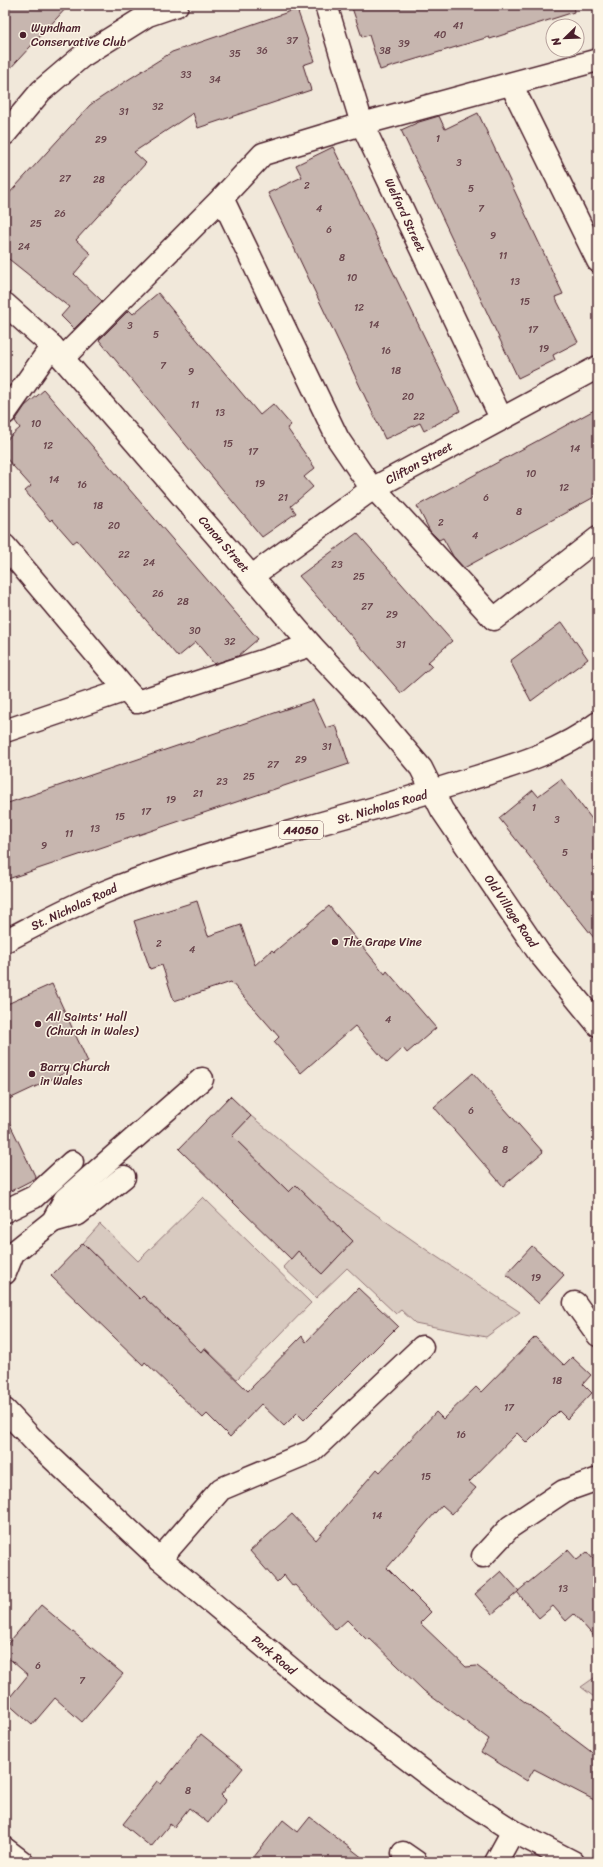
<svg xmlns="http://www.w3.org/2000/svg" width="603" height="1867" font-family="Sriracha,sans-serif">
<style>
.green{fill:#d8cac0;stroke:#917476}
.building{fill:#c7b6af;stroke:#4a1f2b}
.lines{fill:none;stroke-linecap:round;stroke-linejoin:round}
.minor-casing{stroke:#4a1f2b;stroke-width:25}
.major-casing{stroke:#4a1f2b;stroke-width:25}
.minor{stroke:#fcf5e5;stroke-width:22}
.major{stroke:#fcf5e5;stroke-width:22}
.poi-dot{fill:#4a1f2b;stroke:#fcf5e5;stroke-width:1.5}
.labels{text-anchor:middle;stroke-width:3;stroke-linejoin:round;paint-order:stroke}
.number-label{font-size:10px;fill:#69454c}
.shield{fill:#fcf5e5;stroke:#7f5f63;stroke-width:1}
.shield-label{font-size:11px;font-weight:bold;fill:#4a1f2b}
.poi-label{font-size:12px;fill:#4a1f2b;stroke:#fcf5e5;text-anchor:start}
.street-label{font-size:12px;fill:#4a1f2b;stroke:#fcf5e5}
</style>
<rect width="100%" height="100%" fill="#f1e8da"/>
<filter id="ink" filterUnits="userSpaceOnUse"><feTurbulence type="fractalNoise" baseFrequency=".025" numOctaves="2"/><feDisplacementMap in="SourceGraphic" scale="8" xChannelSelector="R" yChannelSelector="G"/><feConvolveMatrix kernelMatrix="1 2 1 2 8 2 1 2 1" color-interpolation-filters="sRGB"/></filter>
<g filter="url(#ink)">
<g class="green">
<polygon points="251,1116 337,1187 431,1253 520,1312 486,1337 415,1323 401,1310 396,1314 347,1268 316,1298 283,1267 298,1251 322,1274 353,1241 296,1185 289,1192 232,1136"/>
<polygon points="203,1197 311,1303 237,1379 205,1348 201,1352 143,1296 140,1299 83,1243 100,1224 138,1261"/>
<polygon points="598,1675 598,1700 581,1687"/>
</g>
<g class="building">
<polygon points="5,5 69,5 5,74"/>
<polygon points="351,5 573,5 574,12 490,39 489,37 380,70 369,35 362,37"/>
<polygon points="297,9 315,61 303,65 311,90 198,128 193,113 134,152 146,163 76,240 91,254 74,274 102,301 74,329 61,316 69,307 5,256 5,198 90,105 126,81 172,52"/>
<polygon points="478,113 563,294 555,297 578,342 553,355 555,360 518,378 401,130 419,122 439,116 445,129"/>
<polygon points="333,147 460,411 424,431 420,423 385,439 268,193 302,177 296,165"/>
<polygon points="158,293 260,415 273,404 291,425 287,428 315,468 304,477 313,487 291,506 296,513 262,537 99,340 129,310 133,314"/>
<polygon points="44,390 258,639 238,656 214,664 196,642 178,657 77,540 73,543 52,519 50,521 25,491 31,486 5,457 5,441 20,428 15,421 25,406"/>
<polygon points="598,408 598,495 464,568 453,556 443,538 439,540 430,531 417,506"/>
<polygon points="357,533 452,641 428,662 432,666 401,693 299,576"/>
<polygon points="562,622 588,659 531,701 510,661"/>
<polygon points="313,700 326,728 336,725 349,764 5,880 5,804"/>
<polygon points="561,779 598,827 598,943 499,818 533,790 538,796"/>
<polygon points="197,901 208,936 241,925 255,965 272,950 274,952 329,906 385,974 387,971 436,1028 407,1053 403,1048 387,1063 355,1026 301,1073 274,1042 279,1037 231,982 174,1001 162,965 150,969 134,921"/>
<polygon points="52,984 88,1062 5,1101 5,1005"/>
<polygon points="473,1073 543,1152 503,1186 434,1107"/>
<polygon points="230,1096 251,1116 232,1136 289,1192 296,1185 353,1241 322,1274 298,1251 291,1259 179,1149"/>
<polygon points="5,1114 36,1178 5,1194"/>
<polygon points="83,1243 140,1299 143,1296 201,1352 204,1348 248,1391 302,1336 306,1342 358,1288 398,1326 304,1420 297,1413 284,1426 261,1404 230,1437 207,1414 203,1418 145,1362 143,1365 51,1276"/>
<polygon points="532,1246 564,1275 538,1303 506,1274"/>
<polygon points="535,1337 564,1365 572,1357 591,1375 583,1384 592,1393 567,1419 559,1411 527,1443 517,1433 469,1482 476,1488 452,1514 442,1505 387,1568 431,1612 420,1623 466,1667 477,1666 598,1757 598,1802 534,1769 527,1781 481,1752 489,1739 424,1691 369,1638 367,1640 347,1620 336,1630 295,1585 293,1586 284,1575 277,1582 250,1551 292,1514 316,1540 377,1469 380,1472 436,1412 443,1419 476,1387 481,1392"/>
<polygon points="568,1550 577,1560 587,1552 598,1565 598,1641 574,1614 566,1621 553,1606 539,1618 517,1592"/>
<polygon points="501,1571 519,1591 492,1614 475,1594"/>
<polygon points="41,1605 123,1674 82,1722 55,1698 32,1725 6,1702 28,1675 5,1655 5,1647"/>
<polygon points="201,1734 243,1768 221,1795 226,1800 208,1823 189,1808 174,1827 170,1824 151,1847 123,1824 157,1781 161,1784"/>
<polygon points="310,1817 368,1862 250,1862 283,1820 298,1832"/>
</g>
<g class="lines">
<defs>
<g id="minor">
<polyline points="326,5 362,124 501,418"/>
<polyline points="511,84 598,261"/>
<polyline points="5,134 41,91 81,57 148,15 177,5"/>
<polyline points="222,198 338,439 372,489"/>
<polyline points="5,304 52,346 311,645 372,710 421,768 442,810 539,953 598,1025"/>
<polyline points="63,358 222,198 263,154 362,124 598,60"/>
<polyline points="5,413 52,346"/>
<polyline points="374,488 494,619 598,538"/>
<polyline points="5,546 126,690"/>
<polyline points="252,576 372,489 598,367"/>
<polyline points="5,731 126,690 137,702 311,645"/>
<polyline points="5,1211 34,1197 72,1162"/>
<polyline points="53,1221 78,1214 124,1177"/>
<polyline points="5,1273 13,1253 53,1221 65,1199 202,1079"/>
<polyline points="575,1303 598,1335"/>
<polyline points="5,1410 38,1445 160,1559 309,1684 440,1784 513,1831 573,1862"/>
<polyline points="483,1556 510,1527 564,1491 598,1479"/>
<polyline points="160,1559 221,1489 312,1451 422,1347"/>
<polyline points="5,1849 22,1862"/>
<polyline points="403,1853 416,1862"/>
<polyline points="496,1862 513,1831"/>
</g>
<path id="major" d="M5 941C38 924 71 906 105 892 151 873 199 858 247 844 322 823 397 803 470 779 515 765 560 752 598 723"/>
</defs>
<use href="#minor" class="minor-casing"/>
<use href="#major" class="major-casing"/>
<use href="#minor" class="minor"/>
<use href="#major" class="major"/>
</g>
</g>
<g class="poi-dot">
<circle cx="23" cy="35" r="4"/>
<circle cx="335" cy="942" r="4"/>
<circle cx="38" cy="1024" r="4"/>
<circle cx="32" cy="1074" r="4"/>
</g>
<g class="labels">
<g class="number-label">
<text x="458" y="29">41</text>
<text x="440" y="38">40</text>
<text x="292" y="44">37</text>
<text x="404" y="47">39</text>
<text x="262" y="54">36</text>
<text x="385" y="54">38</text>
<text x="235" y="57">35</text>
<text x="186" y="78">33</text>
<text x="215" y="83">34</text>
<text x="158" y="110">32</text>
<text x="124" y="115">31</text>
<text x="438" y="142">1</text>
<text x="101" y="143">29</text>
<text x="459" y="166">3</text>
<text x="65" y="182">27</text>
<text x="99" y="183">28</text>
<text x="307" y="189">2</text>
<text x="471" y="192">5</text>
<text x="319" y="212">4</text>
<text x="481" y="212">7</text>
<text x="60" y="217">26</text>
<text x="36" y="227">25</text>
<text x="329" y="233">6</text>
<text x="493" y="239">9</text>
<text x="24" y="250">24</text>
<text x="503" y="259">11</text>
<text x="342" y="261">8</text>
<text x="352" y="281">10</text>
<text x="515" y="285">13</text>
<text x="525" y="305">15</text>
<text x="359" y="311">12</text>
<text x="374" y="328">14</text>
<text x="130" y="329">3</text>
<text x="533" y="333">17</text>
<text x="156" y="338">5</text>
<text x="544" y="352">19</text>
<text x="386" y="354">16</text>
<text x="163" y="369">7</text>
<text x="396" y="374">18</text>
<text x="191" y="375">9</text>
<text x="408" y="400">20</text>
<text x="195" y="408">11</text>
<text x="220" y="416">13</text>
<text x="419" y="420">22</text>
<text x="36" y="427">10</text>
<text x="228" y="447">15</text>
<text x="48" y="449">12</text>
<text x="575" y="452">14</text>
<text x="253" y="455">17</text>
<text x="531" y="477">10</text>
<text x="54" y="483">14</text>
<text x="260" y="487">19</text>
<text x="82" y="488">16</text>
<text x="564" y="491">12</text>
<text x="283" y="501">21</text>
<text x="486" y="501">6</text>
<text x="98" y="509">18</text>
<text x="519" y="515">8</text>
<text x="441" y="526">2</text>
<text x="114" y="529">20</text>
<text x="475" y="539">4</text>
<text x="124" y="558">22</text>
<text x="149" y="566">24</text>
<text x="337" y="568">23</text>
<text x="359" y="580">25</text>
<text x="158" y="597">26</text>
<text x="183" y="605">28</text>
<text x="367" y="610">27</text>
<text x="392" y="618">29</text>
<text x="195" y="634">30</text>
<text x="230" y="645">32</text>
<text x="401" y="648">31</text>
<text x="327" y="750">31</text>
<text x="301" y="763">29</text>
<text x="273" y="768">27</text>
<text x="249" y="780">25</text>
<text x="222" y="785">23</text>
<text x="198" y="797">21</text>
<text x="171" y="803">19</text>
<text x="534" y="811">1</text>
<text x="146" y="815">17</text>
<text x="120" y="820">15</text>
<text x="557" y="823">3</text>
<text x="95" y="832">13</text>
<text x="69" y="837">11</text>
<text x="44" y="849">9</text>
<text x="565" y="856">5</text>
<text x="159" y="947">2</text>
<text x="192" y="953">4</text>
<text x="388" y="1023">4</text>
<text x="471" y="1114">6</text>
<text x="505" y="1153">8</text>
<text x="536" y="1281">19</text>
<text x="557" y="1384">18</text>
<text x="509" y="1411">17</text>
<text x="461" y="1438">16</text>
<text x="426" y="1480">15</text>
<text x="377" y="1519">14</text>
<text x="563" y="1592">13</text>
<text x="38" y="1669">6</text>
<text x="82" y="1684">7</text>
<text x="188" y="1794">8</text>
</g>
<rect class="shield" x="279" y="821" width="44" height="18" rx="3"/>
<g class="shield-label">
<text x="301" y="834">A4050</text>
</g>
<g class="poi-label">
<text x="31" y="32">Wyndham<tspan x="31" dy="14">Conservative Club</tspan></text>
<text x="343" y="946">The Grape Vine</text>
<text x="46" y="1021">All Saints' Hall<tspan x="46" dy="14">(Church in Wales)</tspan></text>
<text x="40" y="1071">Barry Church<tspan x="40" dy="14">in Wales</tspan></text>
</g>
<g class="street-label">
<text transform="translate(405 215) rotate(65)" y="4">Welford Street</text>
<text transform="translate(419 463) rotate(-29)" y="4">Clifton Street</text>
<text transform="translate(224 544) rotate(49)" y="4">Canon Street</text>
<text transform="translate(382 807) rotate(-16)" y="4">St. Nicholas Road</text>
<text transform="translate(74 907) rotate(-25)" y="4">St. Nicholas Road</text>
<text transform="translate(511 911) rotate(56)" y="4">Old Village Road</text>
<text transform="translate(274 1655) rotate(40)" y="4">Park Road</text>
</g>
</g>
<rect width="603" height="1867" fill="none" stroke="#fcf5e5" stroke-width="20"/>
<rect x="10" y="10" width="583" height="1847" fill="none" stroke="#4a1f2b" stroke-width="1.5" filter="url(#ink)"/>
<g transform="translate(565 38) rotate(247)"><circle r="19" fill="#fcf5e5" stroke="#b59f9b"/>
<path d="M0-3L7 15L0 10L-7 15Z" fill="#4a1f2b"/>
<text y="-6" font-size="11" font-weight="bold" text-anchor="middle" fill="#4a1f2b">N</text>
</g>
</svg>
